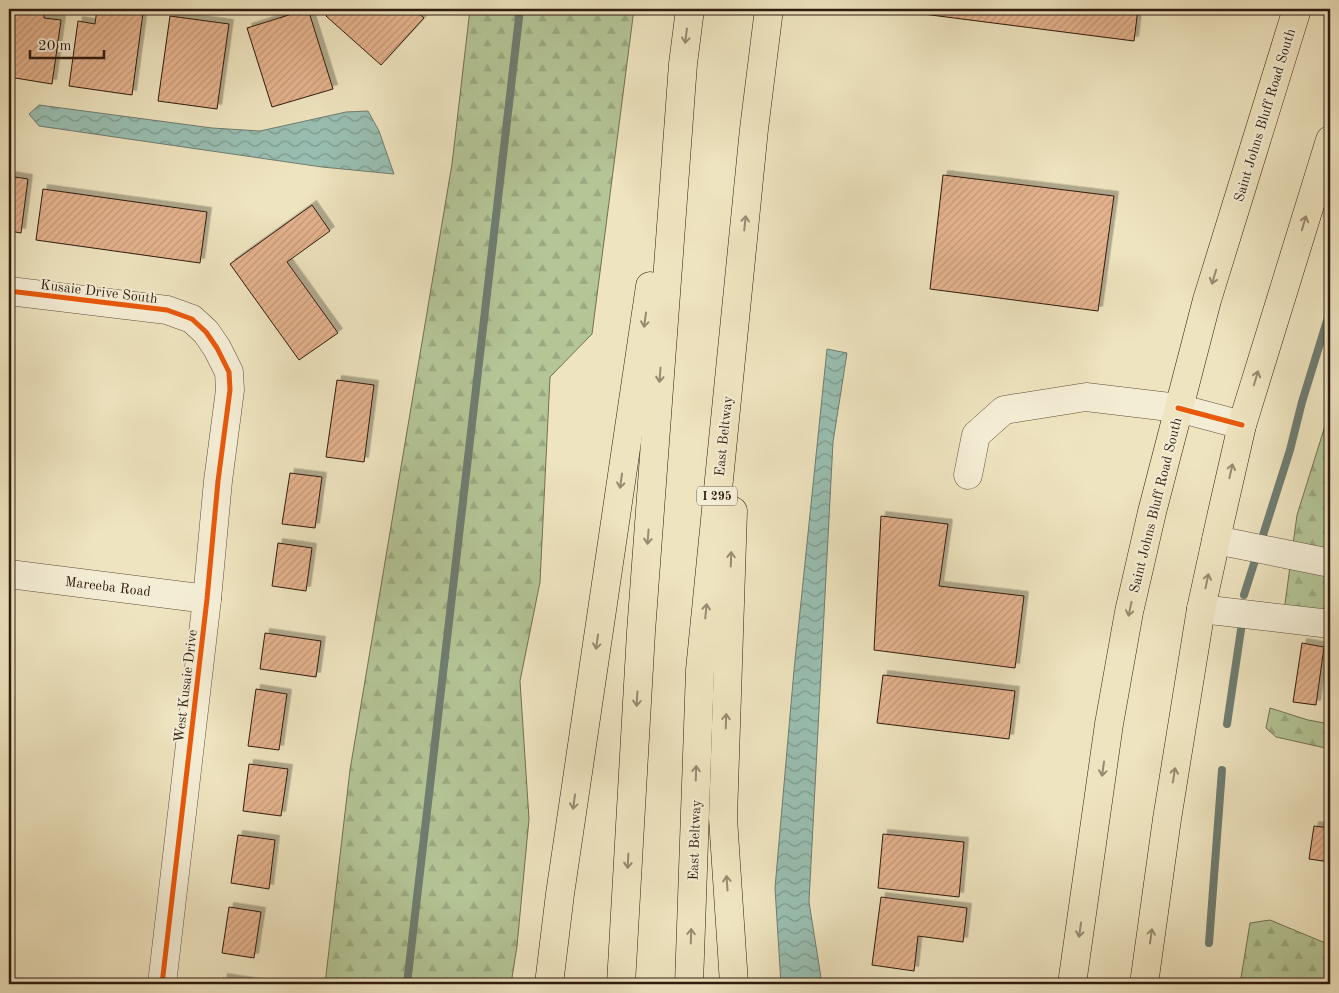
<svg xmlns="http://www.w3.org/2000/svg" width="1339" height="993" font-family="'Old Standard TT',serif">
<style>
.forest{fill:url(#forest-firs);stroke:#727052}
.water{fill:url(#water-waves);stroke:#6f7d71}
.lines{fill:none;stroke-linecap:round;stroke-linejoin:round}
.stream{stroke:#6f7d71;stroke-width:8}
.building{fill:url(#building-hatch);stroke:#2f1b0f;filter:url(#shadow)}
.minor-casing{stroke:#5f4d3b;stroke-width:29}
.major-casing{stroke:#2f1b0f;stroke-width:29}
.highway-casing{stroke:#2f1b0f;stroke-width:29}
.minor{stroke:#f4edd5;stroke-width:28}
.major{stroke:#eee4bf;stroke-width:28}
.highway{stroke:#eee4bf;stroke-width:28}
.cycleway-casing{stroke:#f4edd5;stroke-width:8}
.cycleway{stroke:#e8590c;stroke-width:5}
.oneway{stroke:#988a70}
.labels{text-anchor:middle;stroke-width:4;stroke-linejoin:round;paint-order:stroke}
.shield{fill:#f4edd5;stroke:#6a5a4a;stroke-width:1}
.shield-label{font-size:12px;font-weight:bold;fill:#2f1b0f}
.street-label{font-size:14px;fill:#2f1b0f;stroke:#f4edd5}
</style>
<defs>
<pattern id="forest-firs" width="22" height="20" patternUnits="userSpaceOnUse" patternTransform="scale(1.25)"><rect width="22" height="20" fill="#b4c596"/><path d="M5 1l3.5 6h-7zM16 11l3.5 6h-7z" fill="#9ba980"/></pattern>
<pattern id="water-waves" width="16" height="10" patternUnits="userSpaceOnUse" patternTransform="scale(1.25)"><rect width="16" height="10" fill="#99bfb2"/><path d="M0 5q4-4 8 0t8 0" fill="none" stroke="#7d9a8f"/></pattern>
<pattern id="building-hatch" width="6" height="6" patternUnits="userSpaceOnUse" patternTransform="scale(1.25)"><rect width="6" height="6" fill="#e4b38e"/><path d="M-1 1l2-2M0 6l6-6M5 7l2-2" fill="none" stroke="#c49979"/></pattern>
<filter id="shadow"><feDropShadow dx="4.5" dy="-4.5" stdDeviation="0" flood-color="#0004"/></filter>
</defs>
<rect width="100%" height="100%" fill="#eee4bf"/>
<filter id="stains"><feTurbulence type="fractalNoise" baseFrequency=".004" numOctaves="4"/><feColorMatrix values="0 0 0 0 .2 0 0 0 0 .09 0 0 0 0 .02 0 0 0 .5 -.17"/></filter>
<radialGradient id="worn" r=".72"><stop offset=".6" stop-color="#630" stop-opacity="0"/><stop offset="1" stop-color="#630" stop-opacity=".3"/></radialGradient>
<g class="forest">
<polygon points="470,9 634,9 592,334 550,377 540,582 520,681 529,819 517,946 511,984 325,984 350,770 452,164"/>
<polygon points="1330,410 1330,617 1284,611 1297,515"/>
<polygon points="1270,708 1308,720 1330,724 1330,749 1276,737 1266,728"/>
<polygon points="1270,920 1330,945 1330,984 1240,984 1250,923"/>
</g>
<g class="water">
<polygon points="39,105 212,128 260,131 346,112 368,111 379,131 394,174 322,167 39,126 29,114"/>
<polygon points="827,349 847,353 833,442 809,902 822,984 781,984 775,888 794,670"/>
</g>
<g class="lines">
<g class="stream">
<polyline points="1244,595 1290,450 1302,402 1330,311"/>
<polyline points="1227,724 1242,623"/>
<polyline points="1209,943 1222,770"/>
<polyline points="407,984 520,9"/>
</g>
</g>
<g class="building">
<polygon points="11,9 45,9 44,18 61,20 52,84 9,77 9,13 10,13"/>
<polygon points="97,9 111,9 143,13 132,95 69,86 78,21 95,24"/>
<polygon points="308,9 333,89 272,107 247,28"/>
<polygon points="332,9 413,9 424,18 381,65 326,16"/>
<polygon points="924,9 1138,9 1134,41 923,14"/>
<polygon points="170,16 229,24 217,109 158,101"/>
<polygon points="943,175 1114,196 1098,311 930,289"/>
<polygon points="9,176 28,179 21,233 9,231"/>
<polygon points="43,189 207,212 200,263 36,240"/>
<polygon points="312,205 330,231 287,262 338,333 299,360 230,264"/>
<polygon points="337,380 374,385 364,462 326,457"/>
<polygon points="290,473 322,477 315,528 282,524"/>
<polygon points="881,516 948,524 939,586 1024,596 1015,668 874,650"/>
<polygon points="278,543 312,548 306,591 272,586"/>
<polygon points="265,633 321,641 316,677 260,669"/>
<polygon points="1302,643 1324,647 1316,705 1293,702"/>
<polygon points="883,675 1015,691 1009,739 877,723"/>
<polygon points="256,689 287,694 279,750 248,746"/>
<polygon points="249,764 288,769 281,816 243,811"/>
<polygon points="1314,826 1330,828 1330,862 1309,859"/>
<polygon points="883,834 964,842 959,897 878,888"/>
<polygon points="238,835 275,840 269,889 231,883"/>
<polygon points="881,897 967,908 963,942 918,936 914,971 872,965"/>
<polygon points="229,907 261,912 254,958 222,953"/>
<polygon points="223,978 255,983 254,984 222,984"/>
</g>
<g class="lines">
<defs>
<g id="minor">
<polyline points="9,291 167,310 192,319 206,332 217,348 229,372 230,390 218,481 207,599 162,984"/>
<polyline points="968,475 976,435 1004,410 1086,397 1178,408 1242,425"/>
<polyline points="1216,540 1330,563"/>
<polyline points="9,574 207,599"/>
<polyline points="1201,609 1330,624"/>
</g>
<g id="major">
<polyline points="1072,984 1109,724 1129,612 1152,512 1207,300 1297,9"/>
<polyline points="1144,984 1167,819 1201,609 1221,517 1242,425 1330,140"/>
</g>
<g id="highway">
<polyline points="733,511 723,818 734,984"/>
<polyline points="549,984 560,894 650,286"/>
<polyline points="621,984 641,632 683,64 690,9"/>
<polyline points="689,984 700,670 754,129 769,9"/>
</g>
</defs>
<use href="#minor" class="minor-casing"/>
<use href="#major" class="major-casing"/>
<use href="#highway" class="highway-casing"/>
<use href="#minor" class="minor"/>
<use href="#major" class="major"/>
<use href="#highway" class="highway"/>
<defs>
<g id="cycleway">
<polyline points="9,291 167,310 192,319 206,332 217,348 229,372 230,390 218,481 207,599 162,984"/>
<polyline points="1178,408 1242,425"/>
</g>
</defs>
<use href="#cycleway" class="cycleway-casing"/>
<use href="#cycleway" class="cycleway"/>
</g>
<defs><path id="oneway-shaft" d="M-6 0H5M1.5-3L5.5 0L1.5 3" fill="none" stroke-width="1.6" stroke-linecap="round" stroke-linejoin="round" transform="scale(1.25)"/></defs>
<g class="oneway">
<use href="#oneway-shaft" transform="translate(686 36) rotate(97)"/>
<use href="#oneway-shaft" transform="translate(745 223) rotate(-84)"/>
<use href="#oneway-shaft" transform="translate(1304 223) rotate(-73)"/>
<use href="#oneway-shaft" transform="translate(1214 277) rotate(107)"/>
<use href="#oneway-shaft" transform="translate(645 320) rotate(98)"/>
<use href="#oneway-shaft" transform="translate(660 375) rotate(94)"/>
<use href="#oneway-shaft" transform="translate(1256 378) rotate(-73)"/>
<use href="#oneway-shaft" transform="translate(1231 471) rotate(-77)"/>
<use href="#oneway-shaft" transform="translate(621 481) rotate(98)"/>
<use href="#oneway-shaft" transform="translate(648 537) rotate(94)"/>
<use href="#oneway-shaft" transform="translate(731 559) rotate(-88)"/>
<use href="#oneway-shaft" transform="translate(1207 581) rotate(-78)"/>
<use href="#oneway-shaft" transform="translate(1130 609) rotate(102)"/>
<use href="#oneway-shaft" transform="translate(706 611) rotate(-84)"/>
<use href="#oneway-shaft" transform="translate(597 642) rotate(98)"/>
<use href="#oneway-shaft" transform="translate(637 699) rotate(93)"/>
<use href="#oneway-shaft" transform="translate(726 721) rotate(-88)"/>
<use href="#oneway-shaft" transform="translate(1103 769) rotate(98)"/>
<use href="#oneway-shaft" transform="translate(696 773) rotate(-88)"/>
<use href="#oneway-shaft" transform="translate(1174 775) rotate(-81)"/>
<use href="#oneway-shaft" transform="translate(574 802) rotate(98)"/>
<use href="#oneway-shaft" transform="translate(628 861) rotate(93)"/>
<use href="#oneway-shaft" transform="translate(727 883) rotate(-94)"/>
<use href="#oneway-shaft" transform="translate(1080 930) rotate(98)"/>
<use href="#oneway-shaft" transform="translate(691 936) rotate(-88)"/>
<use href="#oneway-shaft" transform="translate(1151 936) rotate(-82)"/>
</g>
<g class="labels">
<rect class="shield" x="697" y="486.5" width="40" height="19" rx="4"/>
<g class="shield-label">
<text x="717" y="500">I 295</text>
</g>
<g class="street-label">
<text transform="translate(1264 115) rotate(-73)" y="5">Saint Johns Bluff Road South</text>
<text transform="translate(99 291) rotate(7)" y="5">Kusaie Drive South</text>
<text transform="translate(723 436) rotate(-84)" y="5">East Beltway</text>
<text transform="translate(1155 505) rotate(-76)" y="5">Saint Johns Bluff Road South</text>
<text transform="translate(108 586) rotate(7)" y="5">Mareeba Road</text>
<text transform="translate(185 686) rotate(-83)" y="5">West Kusaie Drive</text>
<text transform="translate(694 840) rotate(-88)" y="5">East Beltway</text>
</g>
</g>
<rect width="1339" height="993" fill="none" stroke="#eee4bf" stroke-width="30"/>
<rect x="10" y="10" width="1319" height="973" fill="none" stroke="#2f1b0f" stroke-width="2.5"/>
<rect x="15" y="15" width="1309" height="963" fill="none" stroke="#2f1b0f"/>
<path d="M30 50v8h74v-8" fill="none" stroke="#2f1b0f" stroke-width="2.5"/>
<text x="38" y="50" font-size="15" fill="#2f1b0f" stroke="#f4edd5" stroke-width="4" paint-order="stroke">20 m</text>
<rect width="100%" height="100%" filter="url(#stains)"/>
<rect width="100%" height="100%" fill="url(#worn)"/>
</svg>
